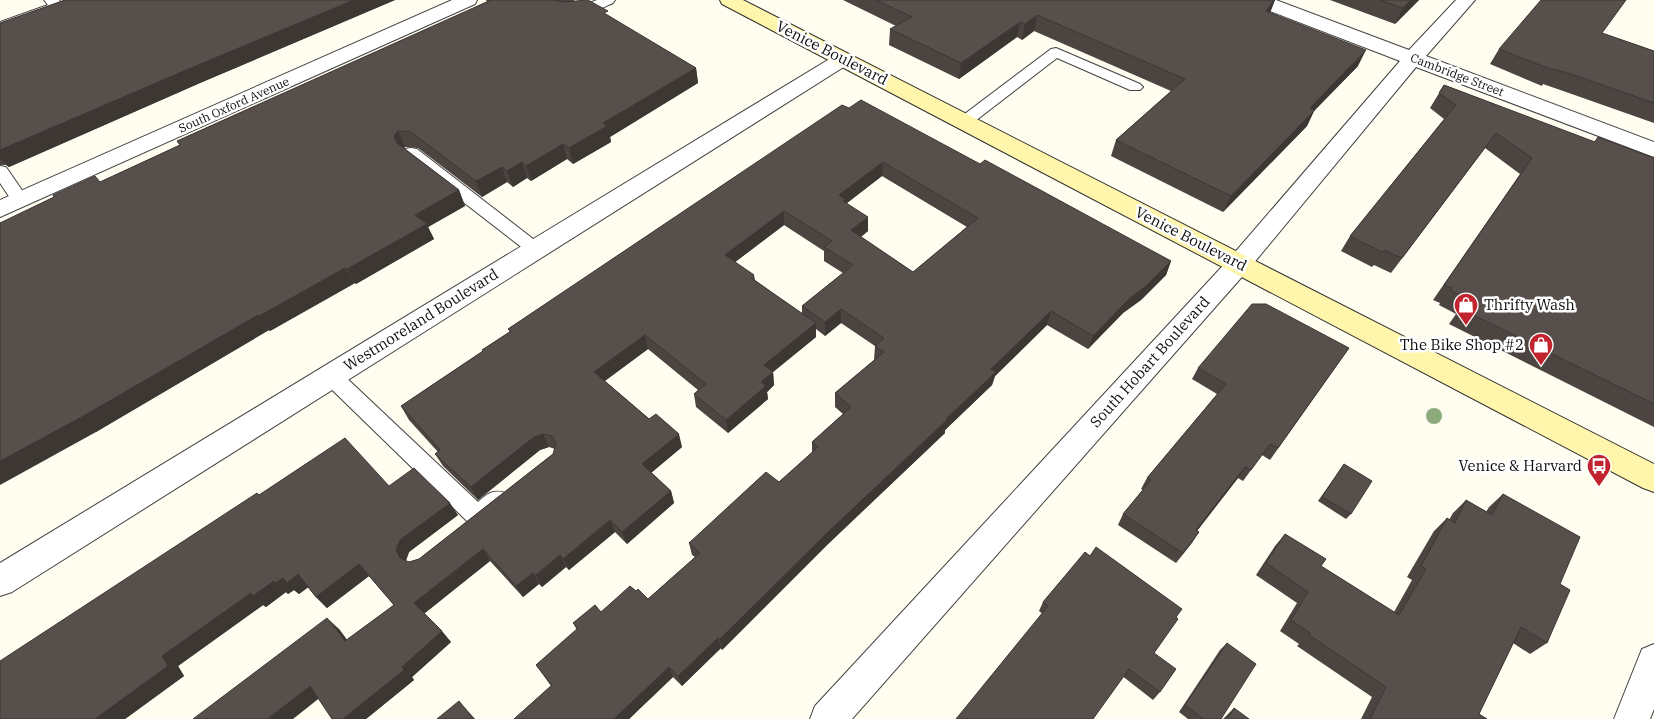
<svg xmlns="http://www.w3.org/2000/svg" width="1654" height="719" font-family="'IBM Plex Serif',serif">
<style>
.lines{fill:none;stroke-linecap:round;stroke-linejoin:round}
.service-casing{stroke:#414141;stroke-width:2}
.minor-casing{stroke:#414141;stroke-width:2}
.tertiary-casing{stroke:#414141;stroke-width:2}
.secondary-casing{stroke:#303030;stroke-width:2}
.service{fill:#fff;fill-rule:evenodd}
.minor{fill:#fff;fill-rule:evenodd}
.tertiary{fill:#fff;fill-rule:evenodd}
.secondary{fill:#fff5ab;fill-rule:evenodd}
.tree{fill:#8caa7c}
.wall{fill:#4b4440;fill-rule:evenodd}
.shaded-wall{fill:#3d3734}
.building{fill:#574f4b;stroke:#3d3734;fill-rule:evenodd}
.labels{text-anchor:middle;stroke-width:5;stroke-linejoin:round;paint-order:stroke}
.far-street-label{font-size:12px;fill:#0e0e0e;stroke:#fff}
.street-label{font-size:15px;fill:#0e0e0e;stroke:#fff}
.poi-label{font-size:15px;fill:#0e0e0e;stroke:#fff;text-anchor:end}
</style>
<rect width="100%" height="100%" fill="#fffcf0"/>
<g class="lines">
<defs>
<g id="service">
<polygon points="44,0 59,0 64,6 62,9 0,31 0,22 48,5"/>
<path d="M534 0H551L566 8 574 9 597 0H615L613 3C591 13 574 22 550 11 545 8 538 5 534 0Z"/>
<polygon points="1056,48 1140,84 1143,87 1140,90 1130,90 1057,58 970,125 958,125 956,122 958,119 1051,49"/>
<polygon points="411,148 417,149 541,245 544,249 541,253 535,255 529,253 405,157 403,153 405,149"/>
<polygon points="0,166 6,167 26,196 29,200 26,204 20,206 14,204 0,183"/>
<path d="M331 368 338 370 478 502C487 494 493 489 505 493L508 500C503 512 489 522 477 526L469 523 324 382 321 376 324 370Z"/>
</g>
<g id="minor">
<polygon points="452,0 477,0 475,4 0,217 0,200"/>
<polygon points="1250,0 1276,0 1409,50 1456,0 1475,0 1426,56 1654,142 1654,157 1416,67 1248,270 852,719 810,719 815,706 1230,258 1400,61 1252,4"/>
<polygon points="843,53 850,55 853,59 850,63 12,592 0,596 0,563 836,55"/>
</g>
<polygon id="tertiary" points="1654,644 1654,709 1650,719 1614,719 1642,649"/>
<polygon id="secondary" points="720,0 743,0 1654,464 1654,492 1643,488 722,4"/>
</defs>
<use href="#service" class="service-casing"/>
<use href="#minor" class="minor-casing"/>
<use href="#tertiary" class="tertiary-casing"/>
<use href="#secondary" class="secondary-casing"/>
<use href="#service" class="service"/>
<use href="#minor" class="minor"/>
<use href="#tertiary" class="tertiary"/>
<use href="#secondary" class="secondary"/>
</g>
<circle class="tree" cx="1434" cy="416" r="8"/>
<g class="wall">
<polygon points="65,0 395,0 200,83 9,167 6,165 0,165 0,23"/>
<polygon points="486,0 574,0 574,1 608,16 696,68 698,83 610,137 611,142 573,164 567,159 531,181 527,178 513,187 507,182 482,197 418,148 405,147 404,148 459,190 465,206 428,227 434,239 356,284 355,283 270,331 269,330 96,432 100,182 180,145 177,141 487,2"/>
<polygon points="843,0 1275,0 1270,12 1358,66 1314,111 1307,126 1223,212 1111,156 1116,140 1171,91 1034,31 1022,40 1017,37 959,79 889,45 890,29 896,26"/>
<polygon points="1330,0 1419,0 1395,24"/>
<polygon points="1602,33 1654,51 1654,123 1566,92 1543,84 1542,86 1490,64 1499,49"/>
<polygon points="1444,85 1594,142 1598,137 1653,158 1654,156 1654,427 1449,324 1456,314 1439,305 1440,303 1433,300 1520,174 1485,148 1391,273 1374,265 1372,267 1341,251 1350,236 1444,119 1430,108"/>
<path d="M849 108 980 164 1171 261 1166 275 1141 300 1123 313 1088 349 1047 325 995 376 992 385 945 430V433L827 545 722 650 721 648 682 686 673 677 629 719H514L551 686 536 665 577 630 573 623 601 612 636 591 648 599 695 557 692 555 689 543 779 482 812 453V442L843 414 835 407V393L874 360 875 346 841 323 825 336 816 329V337L773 372 774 385 767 392 768 399 728 433 696 407 694 394 698 390 648 349 605 381 682 447 651 473 671 491 674 503 627 544 615 532 569 570 566 567 542 587 539 584 523 597 490 561 424 614 451 642 412 677 414 680 366 719 339 629 347 640 394 605 369 576 327 608 316 597 308 587 299 594 294 590 288 594 286 592 266 607 263 605 178 666 184 676 125 719H0L259 495 389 486 458 515 409 552 406 561 409 562 419 559 553 454 555 449 549 447 540 450 478 500 443 466 435 454 438 452 409 420 401 406 483 351 482 350 510 332 508 329ZM882 176 967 227 913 272 861 237 868 231 846 203ZM784 225 824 251V261L843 273 802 306V314L755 280 754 275 735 262Z"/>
<polygon points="1349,348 1270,460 1262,455 1243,481 1238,478 1197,531 1199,532 1176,563 1118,525 1123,514 1143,490 1141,489 1147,478 1217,394 1192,379 1198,368"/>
<polygon points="1344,464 1351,514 1346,519 1318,501"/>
<polygon points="1503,494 1560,584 1547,643 1530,654 1513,643 1479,714 1487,719 1361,719 1372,697 1297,646 1299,644 1280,631 1297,603 1256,575 1275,546 1285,534 1321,566 1394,612 1412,580 1407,577 1434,531 1447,518 1449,520 1453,513 1466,500 1486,512 1489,507"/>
<polygon points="1043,602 1154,653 1160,692 1153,700 1039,611"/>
<polygon points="1227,643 1221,719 1188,719 1179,712 1220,650"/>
<polygon points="1234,708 1249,719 1223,719"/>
</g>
<g class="shaded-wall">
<polygon points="354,0 395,0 200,83 9,167 0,158 0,150 191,68"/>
<polygon points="1274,0 1275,0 1270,13 1266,11"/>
<polygon points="1411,0 1419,0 1395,24 1403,8"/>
<polygon points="1037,15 1034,31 1022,40 1025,24"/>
<polygon points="1020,22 1017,37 959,79 961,63"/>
<polygon points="1366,50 1358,66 1314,111 1307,126 1223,212 1231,196 1310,108"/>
<polygon points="696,68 698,83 610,137 611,142 573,164 569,148 603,123"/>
<polygon points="398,131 405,147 401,152 394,136"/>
<polygon points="1496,133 1485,148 1391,273 1402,258"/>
<polygon points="563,144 567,159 531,181 526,166"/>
<polygon points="522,162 527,178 513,187 507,171"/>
<polygon points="883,162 882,176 846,204 839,195"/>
<polygon points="502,167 507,182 482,197 476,181"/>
<polygon points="459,190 465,206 428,227 434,239 356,284 347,269 415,215"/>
<polygon points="784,211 784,225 726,269 725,255"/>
<polygon points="868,217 868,231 851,244 851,230"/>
<polygon points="1171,261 1166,275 1141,300 1123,313 1088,349 1093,336 1129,299"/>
<polygon points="345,268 355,283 270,331 259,316"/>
<polygon points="841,309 841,323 825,336 825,322"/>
<polygon points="1051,311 1047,325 995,376 992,385 945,430 945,433 827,545 722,650 720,639 827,533 946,419 991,369"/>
<polygon points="258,315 269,330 96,432 0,485 0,461"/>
<polygon points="816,323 816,337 773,372 774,385 767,392 768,399 728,433 726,420 764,365"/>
<polygon points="645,335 648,349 599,385 594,372"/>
<polygon points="543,434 549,447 540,450 478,500 471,487 534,437"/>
<polygon points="679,434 682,447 646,477 642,464"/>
<polygon points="1245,467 1238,478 1189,541 1196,530"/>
<polygon points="671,491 674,503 627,544 622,532"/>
<polygon points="450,503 458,515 409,552 405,562 400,558 396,550 400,540"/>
<polygon points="610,520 615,532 569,570 563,559"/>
<polygon points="1199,532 1192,543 1176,563 1183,553"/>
<polygon points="483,549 490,561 423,614 414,603"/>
<polygon points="560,555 566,567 542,587 536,575"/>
<polygon points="359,564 369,576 327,608 316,597"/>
<polygon points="533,573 539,584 523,597 516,586"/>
<polygon points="298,574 310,586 299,594 294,590 288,594 286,592 266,607 263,605 178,666 184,676 125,719 95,719 162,656 251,593 274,581 283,578"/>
<polygon points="327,618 339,629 356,652 345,641"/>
<polygon points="442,631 451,642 412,677 414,680 366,719 343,719"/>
<polygon points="718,638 721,648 682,686 678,676"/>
<polygon points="669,667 673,677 629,719 614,719"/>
<polygon points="310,686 322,696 293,719 267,719"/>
<polygon points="459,701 475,719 473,719"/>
</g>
<g class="building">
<polygon points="65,0 354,0 191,68 0,150 0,23"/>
<polygon points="491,0 554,0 563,2 588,0 608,11 604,13 696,68 603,123 607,126 569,148 563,144 526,166 522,162 507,171 502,167 476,181 411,132 398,131 394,136 397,143 459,190 415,215 427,224 347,269 345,268 259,316 258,315 80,418 0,461 0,223 54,197 53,195 95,176 100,182 180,145 177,141"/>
<polygon points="876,0 1274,0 1266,11 1366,50 1310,108 1315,110 1231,196 1116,140 1185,79 1037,15 1025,24 1020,22 961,63 890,29 912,17"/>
<polygon points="1380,0 1411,0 1403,8"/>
<polygon points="1541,0 1626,0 1602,33 1654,51 1654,103 1577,76 1554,69 1553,70 1499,49"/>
<polygon points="1444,85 1595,142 1598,137 1654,158 1654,404 1461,309 1468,299 1450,290 1452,288 1444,285 1532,158 1496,133 1402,258 1384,250 1382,252 1350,236 1456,105 1439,93"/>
<path d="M861 100 980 164 985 160 1171 261 1146 286 1129 299 1093 336 1051 311 991 369 996 372 946 419 947 420 827 533 720 639 718 638 678 676 669 667 614 719H514L552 685 536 665 578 628 573 623 595 605 601 612 630 586 636 591 638 589 648 599 700 553 689 543 766 472 779 482 818 447 812 442 851 407 835 393 884 352 875 346 884 338 841 309 825 322 802 306 853 265 824 247 832 241 784 211 725 255 754 275 751 278 816 323 764 365 773 372 761 382 766 386 726 420 694 394 706 384 645 335 594 372 649 419 656 414 679 434 642 464 671 491 622 532 610 520 563 559 560 555 536 575 533 573 516 586 483 549 414 603 442 631 402 667 404 670 343 719H332L310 686 267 719H193L327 618 345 641 394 605 359 564 316 597 298 574 287 583 283 578 276 583 274 581 253 596 251 593 162 656 168 666 95 719H0V661L257 493 259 495 345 438 389 486 414 468 450 503 400 540 396 550 400 558 409 562 419 559 553 454 556 444 552 436 543 434 534 437 471 487 435 454 440 450 401 406 483 351 482 350 511 331 508 329 842 105 849 108ZM883 162 978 218 913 272 851 230 868 217 843 201 846 200 839 195Z"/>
<polygon points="1252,304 1266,304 1349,348 1278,448 1270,444 1251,470 1245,467 1196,530 1199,532 1183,553 1123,514 1151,480 1147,478 1226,384 1198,368"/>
<polygon points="1344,464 1372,481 1351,514 1322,497"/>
<polygon points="1503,494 1580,537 1560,584 1570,590 1547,643 1521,627 1479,714 1487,719 1370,719 1386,687 1309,635 1310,633 1291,620 1308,592 1266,563 1285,534 1326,559 1321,566 1399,615 1426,569 1421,566 1447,518 1455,523 1466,500 1492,515"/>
<polygon points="1096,547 1182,609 1176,617 1178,619 1154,653 1176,669 1160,692 1129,669 1093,719 956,719 1048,606 1043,602 1085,552 1090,556"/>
<polygon points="1227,643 1256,664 1221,719 1203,719 1185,705"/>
<polygon points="459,701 473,719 437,719"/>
<polygon points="1234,708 1249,719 1228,719"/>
</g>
<defs>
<symbol id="shop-pin" viewBox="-11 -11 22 30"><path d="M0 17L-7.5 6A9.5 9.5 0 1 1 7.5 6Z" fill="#c1242e" stroke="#fff"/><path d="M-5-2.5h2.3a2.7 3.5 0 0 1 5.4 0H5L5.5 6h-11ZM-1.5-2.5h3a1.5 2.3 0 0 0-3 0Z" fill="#fff"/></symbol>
<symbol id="bus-pin" viewBox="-11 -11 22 30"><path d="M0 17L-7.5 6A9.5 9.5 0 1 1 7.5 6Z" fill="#c1242e" stroke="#fff"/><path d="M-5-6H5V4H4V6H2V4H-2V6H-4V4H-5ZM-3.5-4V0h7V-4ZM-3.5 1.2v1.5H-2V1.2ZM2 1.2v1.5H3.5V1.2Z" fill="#fff"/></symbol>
</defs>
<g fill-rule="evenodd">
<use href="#shop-pin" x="1452" y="291" width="28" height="38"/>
<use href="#shop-pin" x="1527" y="331" width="28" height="38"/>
<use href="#bus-pin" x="1585" y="452" width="28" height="38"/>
</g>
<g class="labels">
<g class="far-street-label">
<text transform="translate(1457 75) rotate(21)" y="4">Cambridge Street</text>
<text transform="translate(234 105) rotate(-24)" y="4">South Oxford Avenue</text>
</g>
<g class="street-label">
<text transform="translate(832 53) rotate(27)" y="5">Venice Boulevard</text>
<text transform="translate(1191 239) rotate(27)" y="5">Venice Boulevard</text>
<text transform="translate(421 320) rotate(-32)" y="5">Westmoreland Boulevard</text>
<text transform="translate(1150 362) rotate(-48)" y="5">South Hobart Boulevard</text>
</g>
<g class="poi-label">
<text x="1484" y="310" text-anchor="start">Thrifty Wash</text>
<text x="1524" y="350">The Bike Shop #2</text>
<text x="1582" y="471">Venice &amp; Harvard</text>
</g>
</g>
</svg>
